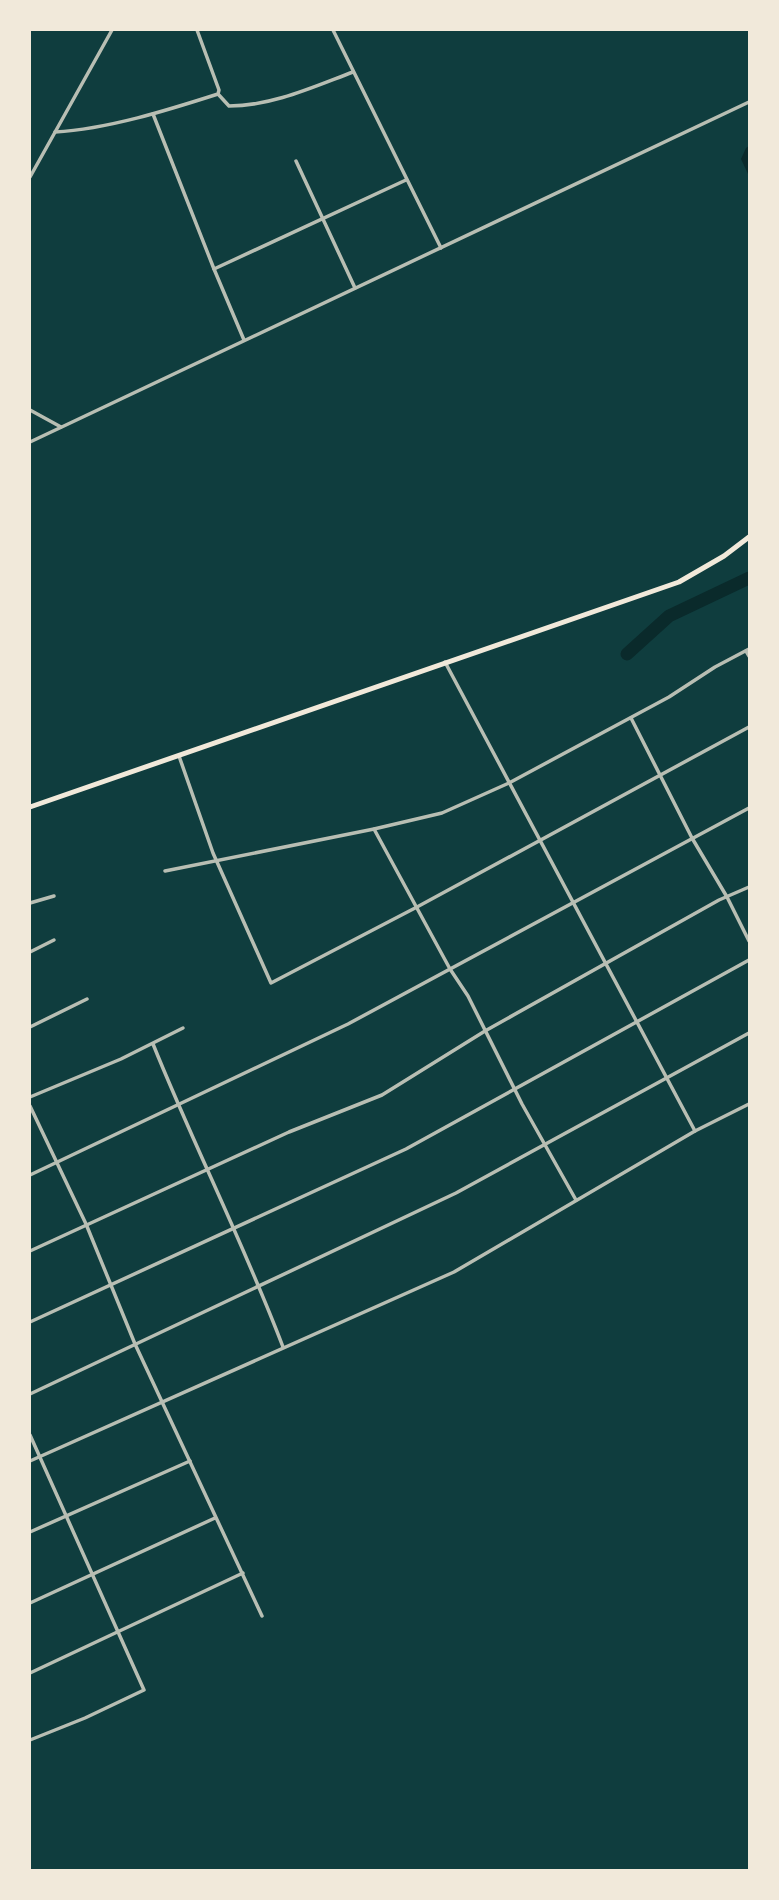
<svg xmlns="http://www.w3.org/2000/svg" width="779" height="1900" font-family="'Source Sans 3',sans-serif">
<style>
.water{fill:#0a2a2b}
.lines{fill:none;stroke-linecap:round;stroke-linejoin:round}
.river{stroke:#0a2a2b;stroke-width:13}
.minor{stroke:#b8beb3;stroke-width:3.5}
.secondary{stroke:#f1e9da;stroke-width:5}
</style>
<rect width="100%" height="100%" fill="#0f3d3e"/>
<polygon class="water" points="749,146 749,176 741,159 746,148"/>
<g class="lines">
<polyline class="river" points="627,654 669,616 749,578"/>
<g class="minor">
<polyline points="333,30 441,248"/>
<path d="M218 94 229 106C272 106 313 87 353 72"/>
<polyline points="153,114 214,269 244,340"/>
<path d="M55 132C108 129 168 110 218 94L219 90 197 30"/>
<polyline points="296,161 355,288"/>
<polyline points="30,177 112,30"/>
<polyline points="214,269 406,180"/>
<polyline points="30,410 61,427"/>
<polyline points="30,442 749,102"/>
<polyline points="746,651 749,656"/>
<polyline points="445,662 695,1131"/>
<polyline points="631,718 692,838 727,897 749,941"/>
<polyline points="179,756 213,853 271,983 417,907 749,727"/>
<polyline points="374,829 450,969 468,996 522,1104 576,1200"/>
<polyline points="165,871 374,829 442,813 509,783 669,697 715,667 749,649"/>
<polyline points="30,903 54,896"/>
<polyline points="30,952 54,940"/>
<polyline points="30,1027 87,999"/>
<path d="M153 1044C194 1146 244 1244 283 1347"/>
<polyline points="30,1097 121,1059 183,1028"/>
<polyline points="30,1106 86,1224 135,1344 262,1616"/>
<polyline points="30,1175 348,1024 749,808"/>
<polyline points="30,1251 289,1132 382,1095 485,1031 719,900 749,887"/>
<polyline points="30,1322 406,1149 749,960"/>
<polyline points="30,1394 456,1193 749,1033"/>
<polyline points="30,1435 144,1690 85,1718 30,1740"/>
<polyline points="30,1461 454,1272 695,1131 749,1104"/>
<polyline points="30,1532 190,1461"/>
<polyline points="30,1603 215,1518"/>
<polyline points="30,1673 243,1573"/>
</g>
<polyline class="secondary" points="30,807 679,582 724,556 749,537"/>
</g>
<rect width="779" height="1900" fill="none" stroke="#f1e9da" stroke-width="62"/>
</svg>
